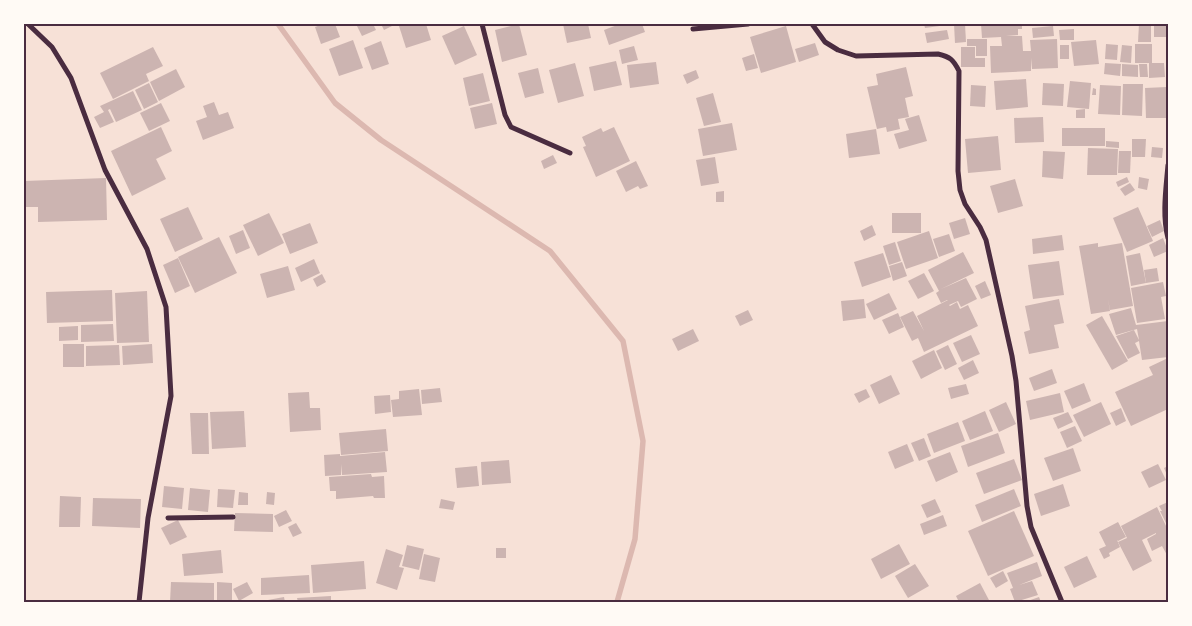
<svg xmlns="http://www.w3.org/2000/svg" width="1192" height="626" font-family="Lato,sans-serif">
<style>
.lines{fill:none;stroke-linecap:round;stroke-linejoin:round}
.stream{stroke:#dcb8b0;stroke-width:5.5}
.building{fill:#ccb4b1}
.minor{stroke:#4a2c40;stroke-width:5}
.neatline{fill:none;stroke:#4a2c40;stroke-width:2}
</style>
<rect width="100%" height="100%" fill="#f7e1d7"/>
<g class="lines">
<polyline class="stream" points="278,24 335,103 381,140 550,251 623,341 643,441 635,539 617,602"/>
</g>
<g class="building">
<polygon points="323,24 335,24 340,37 321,44 315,27"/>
<polygon points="356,24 373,24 376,30 362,36"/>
<polygon points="381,24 396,24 384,30"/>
<polygon points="406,24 426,24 431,40 406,48 399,26"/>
<polygon points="519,24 527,55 502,62 495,30"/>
<polygon points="563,24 588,24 591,38 567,43"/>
<polygon points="620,24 642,24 645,32 609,45 604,30"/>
<polygon points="924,24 947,24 947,25 925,28"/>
<polygon points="954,24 965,24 966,42 955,43"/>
<polygon points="981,24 1022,24 1022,29 1018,29 1018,35 1006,36 1022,36 1023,51 1031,51 1030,40 1057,39 1058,68 1032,69 1031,58 1031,71 991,73 990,46 1002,46 1001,37 982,38"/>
<polygon points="1139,24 1151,24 1151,42 1138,42"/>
<rect x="1154" y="24" width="14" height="13"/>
<polygon points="464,26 477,55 455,65 442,36"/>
<polygon points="786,26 796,62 761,73 750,37"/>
<polygon points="1053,26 1054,36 1033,38 1032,28"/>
<polygon points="1074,29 1074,40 1060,40 1059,30"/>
<polygon points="947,30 949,39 927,43 925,33"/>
<polygon points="967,39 987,39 987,56 976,56 976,46 967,46"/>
<polygon points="353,40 363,68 339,76 329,49"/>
<polygon points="1096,40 1099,64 1074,66 1071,42"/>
<polygon points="381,41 389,64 372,70 364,48"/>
<polygon points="815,43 819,55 799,62 795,49"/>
<polygon points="1106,44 1118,45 1117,60 1105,59"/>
<polygon points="1135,44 1152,44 1152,63 1164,63 1165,77 1149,78 1149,63 1135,63"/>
<rect x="1060" y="45" width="9" height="14"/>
<polygon points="1122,45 1132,46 1131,63 1120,62"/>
<polygon points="634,46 638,60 622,64 619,50"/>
<polygon points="153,47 163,66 146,74 149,81 113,99 100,73"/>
<polygon points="961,47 975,47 975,58 985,58 985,67 961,67"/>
<polygon points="754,54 758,68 746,71 742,58"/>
<polygon points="616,61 622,85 594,91 589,67"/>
<polygon points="656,62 659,84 630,88 627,65"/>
<polygon points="575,63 584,96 558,103 549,70"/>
<polygon points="1105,63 1121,64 1120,76 1104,74"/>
<polygon points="1122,64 1138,65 1138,77 1122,76"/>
<polygon points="1139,64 1147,64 1148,77 1140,77"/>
<polygon points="906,67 913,96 905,98 909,117 898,119 900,129 887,132 886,127 877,129 867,87 878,85 876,74"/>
<polygon points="538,68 544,93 525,98 518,73"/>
<polygon points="176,69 185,87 159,101 150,82"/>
<polygon points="696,70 699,78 687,84 683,75"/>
<polygon points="483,73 490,101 469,106 463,78"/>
<polygon points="1026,79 1028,107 996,110 994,81"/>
<polygon points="1070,81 1091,83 1089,109 1067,107"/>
<polygon points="149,83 158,102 144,109 135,90"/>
<polygon points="1043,83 1064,84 1063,106 1042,105"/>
<polygon points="1123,84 1143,84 1142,116 1122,115"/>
<polygon points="971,85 986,86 985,107 970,106"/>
<polygon points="1100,85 1121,86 1120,115 1098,114"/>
<polygon points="1167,87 1167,118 1146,118 1145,88"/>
<polygon points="1093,88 1096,89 1096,95 1092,95"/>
<polygon points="133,91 142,110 116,122 110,109 108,110 114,122 100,128 94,117 104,112 100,106"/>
<polygon points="713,93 721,122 704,126 696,98"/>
<polygon points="214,102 219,115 228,112 234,128 203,140 196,121 207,117 203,106"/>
<polygon points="161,103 170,121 149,131 140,113"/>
<polygon points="492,103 497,124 475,129 470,108"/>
<polygon points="1085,109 1085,118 1076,118 1076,110"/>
<polygon points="919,115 927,141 899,149 894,134 909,130 905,119"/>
<polygon points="1043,117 1044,142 1015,143 1014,118"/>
<polygon points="732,123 737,150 703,156 698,129"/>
<polygon points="161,127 172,151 156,159 166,179 132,196 111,151"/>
<polygon points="614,127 630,161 596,177 583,147 586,146 582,137 601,128 603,132"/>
<rect x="1062" y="128" width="43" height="18"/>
<polygon points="876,129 880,154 849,158 846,134"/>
<polygon points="998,136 1001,170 968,173 965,139"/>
<polygon points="1132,139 1146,139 1145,157 1132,157"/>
<polygon points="1106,141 1119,142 1119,148 1106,147"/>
<polygon points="1152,147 1163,148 1162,158 1151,157"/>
<polygon points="1088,148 1118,149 1117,175 1087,175"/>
<polygon points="1043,151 1065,152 1063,179 1042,177"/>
<polygon points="1119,151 1131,151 1130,173 1118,173"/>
<polygon points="553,155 557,163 544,169 541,161"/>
<polygon points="715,157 719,183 701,186 696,160"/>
<polygon points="636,161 648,186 640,189 638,186 626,192 616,171"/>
<polygon points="1127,177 1129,182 1118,187 1116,182"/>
<polygon points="1139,177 1149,179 1147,190 1138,188"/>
<polygon points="106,178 107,220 38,222 38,207 24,207 24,181"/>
<polygon points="1015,179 1023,206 998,213 990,186"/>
<polygon points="1130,183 1135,190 1125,196 1120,189"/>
<polygon points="724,191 724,202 716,202 716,192"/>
<polygon points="188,207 203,239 175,252 160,219"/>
<polygon points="1138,207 1153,241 1127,252 1113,218"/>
<polygon points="269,213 284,243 258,256 243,225"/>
<rect x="892" y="213" width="29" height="20"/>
<polygon points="965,218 970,234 954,239 949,223"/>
<polygon points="1160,220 1164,231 1152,237 1147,226"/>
<polygon points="310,223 318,243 290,254 282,234"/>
<polygon points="872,225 876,235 864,241 860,231"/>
<polygon points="243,230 250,248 236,254 229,236"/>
<polygon points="929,231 938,258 906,269 897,242"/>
<polygon points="949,234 955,251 939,257 933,239"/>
<polygon points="1062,235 1064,250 1033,254 1032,239"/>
<polygon points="219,237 237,273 195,293 178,257"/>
<polygon points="1163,238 1168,251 1154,257 1149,245"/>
<polygon points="895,242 901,261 889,265 883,246"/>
<polygon points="1098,243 1098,247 1122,243 1133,306 1110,310 1108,299 1110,311 1091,314 1079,246"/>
<polygon points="963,252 974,273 941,289 966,278 977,299 961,307 958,301 949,305 950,306 957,302 960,309 968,305 978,326 924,352 918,338 912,341 900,317 913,311 924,331 917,316 948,300 947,300 941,303 936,293 939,291 928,270"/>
<polygon points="883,253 891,277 862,287 854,262"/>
<polygon points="1140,253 1146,283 1131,286 1126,256"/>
<polygon points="178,258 190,286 175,293 163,265"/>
<polygon points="314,259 320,273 301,282 295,268"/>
<polygon points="1059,261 1064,295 1033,299 1028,265"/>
<polygon points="902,262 907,276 893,281 889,266"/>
<polygon points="288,266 295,290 267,298 260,274"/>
<polygon points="1157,268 1159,281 1146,283 1144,270"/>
<polygon points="924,273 934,291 918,299 908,281"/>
<polygon points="322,274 326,282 317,287 313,279"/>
<polygon points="985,281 991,295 981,299 975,286"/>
<polygon points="1163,282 1166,296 1161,297 1165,319 1137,323 1131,288"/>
<polygon points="112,290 113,321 47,323 46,292"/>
<polygon points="147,291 149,342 117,343 115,293"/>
<polygon points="889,293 897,309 874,320 866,304"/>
<polygon points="864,299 866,318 843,321 841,301"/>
<polygon points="1059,299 1064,323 1054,325 1059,348 1029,354 1024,332 1030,330 1025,306"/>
<polygon points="1131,308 1136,325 1168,321 1168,357 1142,360 1139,341 1135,343 1140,353 1128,359 1116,336 1134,330 1139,340 1137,329 1116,335 1109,314"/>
<polygon points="748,310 753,320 740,326 735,316"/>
<polygon points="898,313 904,327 889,334 882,320"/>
<polygon points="1102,316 1128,361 1112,370 1086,325"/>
<polygon points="113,324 114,341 81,342 81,325"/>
<polygon points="78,326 78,340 59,341 59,327"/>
<polygon points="693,329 699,341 678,351 672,339"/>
<polygon points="971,335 980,354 962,362 953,343"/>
<rect x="63" y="344" width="21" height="23"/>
<polygon points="152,344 153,363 123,365 122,346"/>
<polygon points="119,345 120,365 86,366 86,346"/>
<polygon points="948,345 957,364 945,370 936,351"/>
<polygon points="934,350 942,368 921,379 912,361"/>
<polygon points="1168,358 1168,409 1131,426 1115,392 1153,375 1149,367"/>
<polygon points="973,360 979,373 964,380 958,368"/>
<polygon points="1052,369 1057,383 1034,391 1029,378"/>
<polygon points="891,375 900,394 879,404 870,385"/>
<polygon points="1084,383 1091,401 1072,409 1064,391"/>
<polygon points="966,384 969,394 951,399 948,388"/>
<polygon points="440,388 442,402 422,404 421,390"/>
<polygon points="419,389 422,415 393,417 391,400 399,399 399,391"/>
<polygon points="866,389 870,397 859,403 854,394"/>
<polygon points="309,392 310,408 320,408 321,430 290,432 288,393"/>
<polygon points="1060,393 1064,412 1030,420 1026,401"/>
<polygon points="390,395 391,412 375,414 374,396"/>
<polygon points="1006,402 1016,424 999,432 989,410"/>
<polygon points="1101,402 1111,424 1084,437 1073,415"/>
<polygon points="1121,408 1126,421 1116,426 1110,413"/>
<polygon points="244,411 246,447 212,449 210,412"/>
<polygon points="985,411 993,431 970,440 962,421"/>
<polygon points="1068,412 1073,422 1058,429 1053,418"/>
<polygon points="190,413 208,413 209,454 192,454"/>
<polygon points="958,422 965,441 934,453 927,434"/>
<polygon points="1075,426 1082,441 1067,448 1060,432"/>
<polygon points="386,429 388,451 341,455 339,433"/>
<polygon points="998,433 1005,453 968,467 961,446"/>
<polygon points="924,438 931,456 919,461 911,443"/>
<polygon points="907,444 914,461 895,469 888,452"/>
<polygon points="1073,448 1081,471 1053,481 1044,458"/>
<polygon points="385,452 387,472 342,475 341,464 341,475 325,476 324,455 340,454 340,456"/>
<polygon points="950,452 958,472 936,482 927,461"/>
<polygon points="1014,459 1022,480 984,494 976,473"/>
<polygon points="509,460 511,483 482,485 481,462"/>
<polygon points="1158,464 1166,480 1149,488 1141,472"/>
<polygon points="477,466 479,486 457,488 455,468"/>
<polygon points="1168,466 1168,477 1164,468"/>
<polygon points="371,474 372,477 384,476 385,498 374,498 373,496 336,499 336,491 330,491 329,477"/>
<polygon points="1063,484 1070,506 1041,516 1034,494"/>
<polygon points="164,486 184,488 182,509 162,507"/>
<polygon points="190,488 210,490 208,512 188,510"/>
<polygon points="218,489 235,490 233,508 217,507"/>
<polygon points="1014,489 1021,506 982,522 975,505"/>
<polygon points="239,492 248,493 248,505 238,505"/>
<polygon points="267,492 275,493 274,505 266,504"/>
<polygon points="60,496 81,497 80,527 59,527"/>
<polygon points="93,498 141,499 140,528 92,526"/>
<polygon points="441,499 455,502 453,510 439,508"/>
<polygon points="935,499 941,512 927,518 921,505"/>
<polygon points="1168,502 1168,527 1160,511 1162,511 1159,506"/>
<polygon points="1157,507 1167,528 1168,527 1168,554 1167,555 1162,546 1152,551 1147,539 1156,534 1156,533 1142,540 1152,561 1133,571 1118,542 1127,538 1121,526"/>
<polygon points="286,510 292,521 279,527 274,516"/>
<polygon points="1014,511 1034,556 988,576 968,531"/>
<polygon points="235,513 273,514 273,532 234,531"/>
<polygon points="943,515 947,526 924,535 920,524"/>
<polygon points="178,520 187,537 170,545 161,528"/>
<polygon points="1118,522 1126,537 1118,541 1117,540 1120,547 1109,553 1110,556 1104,559 1099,549 1106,546 1099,532"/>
<polygon points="296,523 302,533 293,537 288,527"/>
<polygon points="899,544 910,564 881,579 871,559"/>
<polygon points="407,545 424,549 419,570 402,566"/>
<rect x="496" y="548" width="10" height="10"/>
<polygon points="386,549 403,555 399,567 404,568 397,590 376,583"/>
<polygon points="221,550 223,573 184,576 182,554"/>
<polygon points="424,554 440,558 435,582 419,579"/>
<polygon points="1087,556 1097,577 1074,588 1064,567"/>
<polygon points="364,561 366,589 313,593 311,565"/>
<polygon points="1037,562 1042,576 1019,585 1032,581 1038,595 1015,602 1010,589 1013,588 1007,573"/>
<polygon points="915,564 929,586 908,598 895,576"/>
<polygon points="1003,571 1008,581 996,588 990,578"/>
<polygon points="309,575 310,593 261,595 261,578"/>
<polygon points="171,582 214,583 214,602 170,602"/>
<polygon points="217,582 232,583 232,602 217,602"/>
<polygon points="247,582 253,593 239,601 233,589"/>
<polygon points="980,583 990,602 959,602 956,596"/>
<polygon points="331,596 331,602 298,602 297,598"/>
<polygon points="284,597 285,602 269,602 268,600"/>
<polygon points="1039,597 1041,602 1025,602"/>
</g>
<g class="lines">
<g class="minor">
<polyline points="28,24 52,47 71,78 105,170 147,249 166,307 171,396 148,518 139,602"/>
<polyline points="482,24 505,115 511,127 570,153"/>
<path d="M812 24 825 42 838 50 856 56 938 54C950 57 953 59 959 71L958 171 960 190 965 204 980 227 986 240 1012 356 1016 381 1027 506 1031 527 1062 602"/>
<polyline points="693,29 748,24"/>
<path d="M1168 165C1166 189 1162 215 1168 238"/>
<polyline points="168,518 233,517"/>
</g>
</g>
<rect width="1192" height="626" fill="none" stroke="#fffaf5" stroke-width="50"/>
<rect x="25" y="25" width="1142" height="576" class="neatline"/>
</svg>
